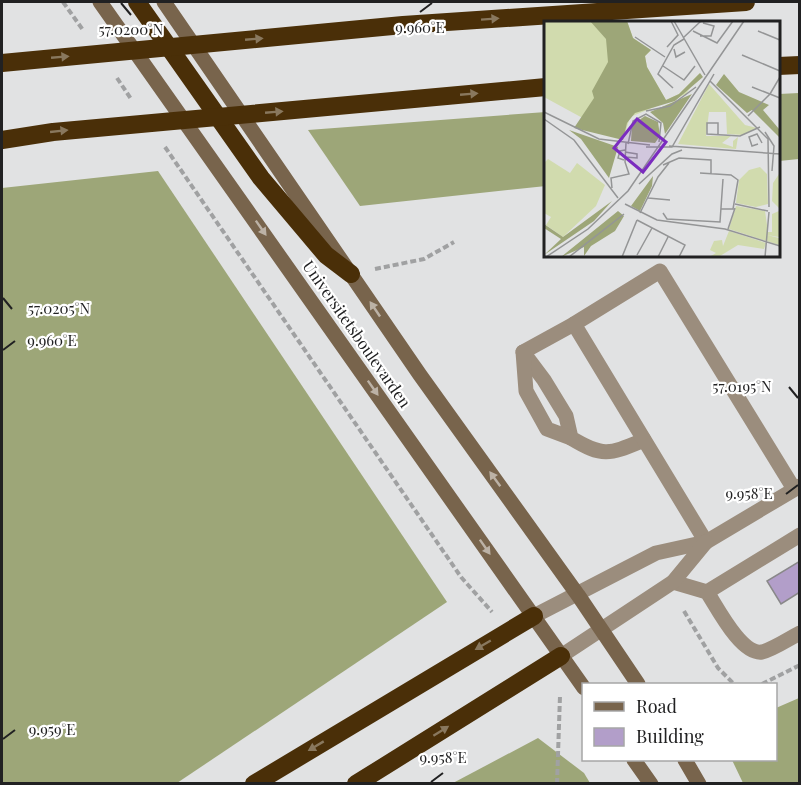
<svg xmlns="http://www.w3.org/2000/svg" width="801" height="785" font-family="'Playfair Display',serif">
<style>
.forest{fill:#9da678}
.building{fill:#b29ec9;stroke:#898889;stroke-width:1.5}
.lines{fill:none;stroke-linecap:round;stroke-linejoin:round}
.path{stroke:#a0a1a2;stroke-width:4;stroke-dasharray:6 3;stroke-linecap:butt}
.lane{stroke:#9b8d7d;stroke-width:15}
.secondary{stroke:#78644c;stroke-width:15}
.highway{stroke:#4a2f08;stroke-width:18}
.oneway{fill:#89785e}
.oneway2{fill:#bcb2a6}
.ticks{fill:none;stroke:#212122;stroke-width:2}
.labels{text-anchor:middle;stroke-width:4.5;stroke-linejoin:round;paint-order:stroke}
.street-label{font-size:16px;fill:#212122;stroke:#fff}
.inset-road{fill:none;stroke:#949596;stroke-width:1.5}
.view{fill:#7b2cbf;fill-opacity:0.15;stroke:#7b2cbf;stroke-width:3}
.inset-edge{fill:none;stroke:#212122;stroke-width:3}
.ticks-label{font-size:15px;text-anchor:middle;fill:#212122;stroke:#fff;stroke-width:4.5;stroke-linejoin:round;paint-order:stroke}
</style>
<rect width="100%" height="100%" fill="#e1e2e3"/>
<g class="forest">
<polygon points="799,93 799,159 779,161 779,94"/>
<polygon points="546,112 546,186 360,206 308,130"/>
<polygon points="158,171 447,602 177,783 2,783 2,188"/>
<polygon points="799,698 799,783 743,783 732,760 776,760 776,708"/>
<polygon points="538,738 584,773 590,783 453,783"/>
</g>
<polygon class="building" points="800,561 800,592 781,604 767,581"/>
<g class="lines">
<g class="path">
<polyline points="63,2 83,30"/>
<polyline points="117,78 131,99"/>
<polyline points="165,147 461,577 492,612"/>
<polyline points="375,269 424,259 454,242"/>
<polyline points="684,611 718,668 734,684"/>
<polyline points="762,684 800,665"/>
<polyline points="557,784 560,696"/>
</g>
<g class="lane">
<path d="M574 324 523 352 544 380 566 416 571 438C604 458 610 454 644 440"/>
<polyline points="523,352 526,391 547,429 571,438"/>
<polyline points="706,542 574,324 660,271 794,489"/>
<path d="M673 582 707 592C717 607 741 655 762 652 774 649 788 639 800 633"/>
<polyline points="707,592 800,535"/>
<polyline points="534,616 656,553 706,542 800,486"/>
<polyline points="561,656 673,582 706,542"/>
</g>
<g class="secondary">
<polyline points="100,2 584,688"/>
<polyline points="164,2 420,375 578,595 638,684"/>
<polyline points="634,760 651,784"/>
<polyline points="685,760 699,784"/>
</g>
<g class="highway">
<polyline points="137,2 261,178 326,255 351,274"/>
<polyline points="2,63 403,25 746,2"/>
<polyline points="778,66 800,65"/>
<polyline points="2,140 53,132 546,87"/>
<polyline points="254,784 534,616"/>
<polyline points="356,784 561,656"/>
</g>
</g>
<defs><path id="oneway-solid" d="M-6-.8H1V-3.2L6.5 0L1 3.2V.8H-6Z" transform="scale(1.5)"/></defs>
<g class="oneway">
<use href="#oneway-solid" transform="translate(490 19) rotate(-4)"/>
<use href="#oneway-solid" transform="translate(254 39) rotate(-5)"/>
<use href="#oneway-solid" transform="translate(60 57) rotate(-5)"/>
<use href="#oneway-solid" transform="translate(469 94) rotate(-5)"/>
<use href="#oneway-solid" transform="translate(274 112) rotate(-5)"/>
<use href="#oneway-solid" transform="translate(59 131) rotate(-6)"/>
<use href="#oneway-solid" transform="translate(483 645) rotate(150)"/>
<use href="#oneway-solid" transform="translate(441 731) rotate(-32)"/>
<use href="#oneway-solid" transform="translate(316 746) rotate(149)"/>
</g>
<g class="oneway2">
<use href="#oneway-solid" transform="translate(261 228) rotate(55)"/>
<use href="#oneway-solid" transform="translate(375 309) rotate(-124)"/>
<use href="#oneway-solid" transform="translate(373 388) rotate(55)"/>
<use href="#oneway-solid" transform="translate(495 479) rotate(-126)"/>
<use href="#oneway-solid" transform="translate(485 547) rotate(55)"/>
</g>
<path class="ticks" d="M121 3 131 15M420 12 432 3M3 298 12 309M3 350 15 341M789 387 798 398M786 494 798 485M3 739 15 730M431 782 443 773"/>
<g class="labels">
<g class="street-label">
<text transform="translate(357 334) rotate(55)" y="6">Universitetsboulevarden</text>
</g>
</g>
<g transform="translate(544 21)">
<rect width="236" height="236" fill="#e1e2e3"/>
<path d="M0 0H83L89 17 107 29 101 35 103 46 122 79 135 73 156 52 142 73 86 96 79 119 0 76ZM165 63 201 104 213 107 199 114 183 113 182 91H165L162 115H187L178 122 189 126V120L194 116 192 128 134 123ZM4 138 26 152 33 142 61 164 52 185 19 216 2 204 7 196 0 192V142ZM216 146 223 153 224 183 212 186 192 182 195 159 205 149ZM235 153 236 187H235L228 180 229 162ZM192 185 221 190 224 211H228V193L235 190V216L223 214 235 217V224L185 208ZM185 210 222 222 220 228 194 224 176 235H167L172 232 166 229 170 220 178 219 179 225Z" fill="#d1dbae"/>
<path d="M46 0H83L89 17 107 29 101 35 103 46 122 79 135 73 156 52 159 56 131 80 91 92 83 102 79 119 30 107 50 77 48 70 64 41 62 18ZM180 53 195 71 225 84 219 89 235 108V116L208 89 203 92 172 64ZM148 73 121 113 119 102 106 91ZM101 95 114 101 116 115 111 122 87 120 88 104ZM25 109 74 126 65 157 37 118ZM109 155 108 165 96 190 87 185ZM68 180 50 200 0 234 17 218 0 207V203L19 216ZM74 190 80 195 71 210 47 225 40 235V226L17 236Z" fill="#9da678"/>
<path class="inset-road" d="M130 0 161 54M149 10 173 22 189 0M214 10 236 19M156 15H167L170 5 159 2M91 16 121 36M139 17 157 0M123 26 134 14 127 0M130 28 132 36 141 31M198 34 236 50M119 45 140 59 151 45M166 60 224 118 225 186M208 66 236 77M129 67 114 53 130 24 140 18M102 90 126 85 152 66M0 91 55 118 106 124M204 95 226 73 236 56M0 98 30 119 74 177M221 111 230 125 228 150M174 113V102H163V113L196 115 216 106M84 123 89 100 102 93 117 102 115 121M214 123 208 125 205 116 213 113 218 122M125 125 236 133M102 126H128L170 53M81 136 93 137V133L81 131M80 139 74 137 76 130 81 129M119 144 135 137 167 139V153M156 152 187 154 194 159 189 188H177M95 163 128 133 138 129M68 167 67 157 85 153 81 141 82 122M104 177 126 179M81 183 113 199 181 208 236 225M191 183 224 190M96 192 114 156 125 142M119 192 123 198 176 201 179 158M93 199 141 224 135 236M184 208 191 187M93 234 108 207M2 236 44 208 84 170 200 0M25 236 80 193M78 236 93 199M114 236 124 216M221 236 225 191"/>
<path class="view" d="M93 98 122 121 99 151 70 127Z"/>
<rect width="236" height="236" class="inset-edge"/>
</g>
<g class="ticks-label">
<text x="420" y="33">9.960°E</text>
<text x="131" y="35">57.0200°N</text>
<text x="59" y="314">57.0205°N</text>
<text x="52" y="346">9.960°E</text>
<text x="742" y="392">57.0195°N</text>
<text x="749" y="499">9.958°E</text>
<text x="52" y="735">9.959°E</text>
<text x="443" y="763">9.958°E</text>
</g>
<rect width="801" height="785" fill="none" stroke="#212122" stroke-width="6"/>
<rect x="582" y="683" width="195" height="78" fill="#ffffff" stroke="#a6a6a7" stroke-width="1.5"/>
<rect x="594" y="702" width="30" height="9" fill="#78644c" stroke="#a6a6a7" stroke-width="1.5"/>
<text x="636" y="713" font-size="18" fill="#212122">Road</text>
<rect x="594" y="728" width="30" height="18" fill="#b29ec9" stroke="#a6a6a7" stroke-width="1.5"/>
<text x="636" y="743" font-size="18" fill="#212122">Building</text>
</svg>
